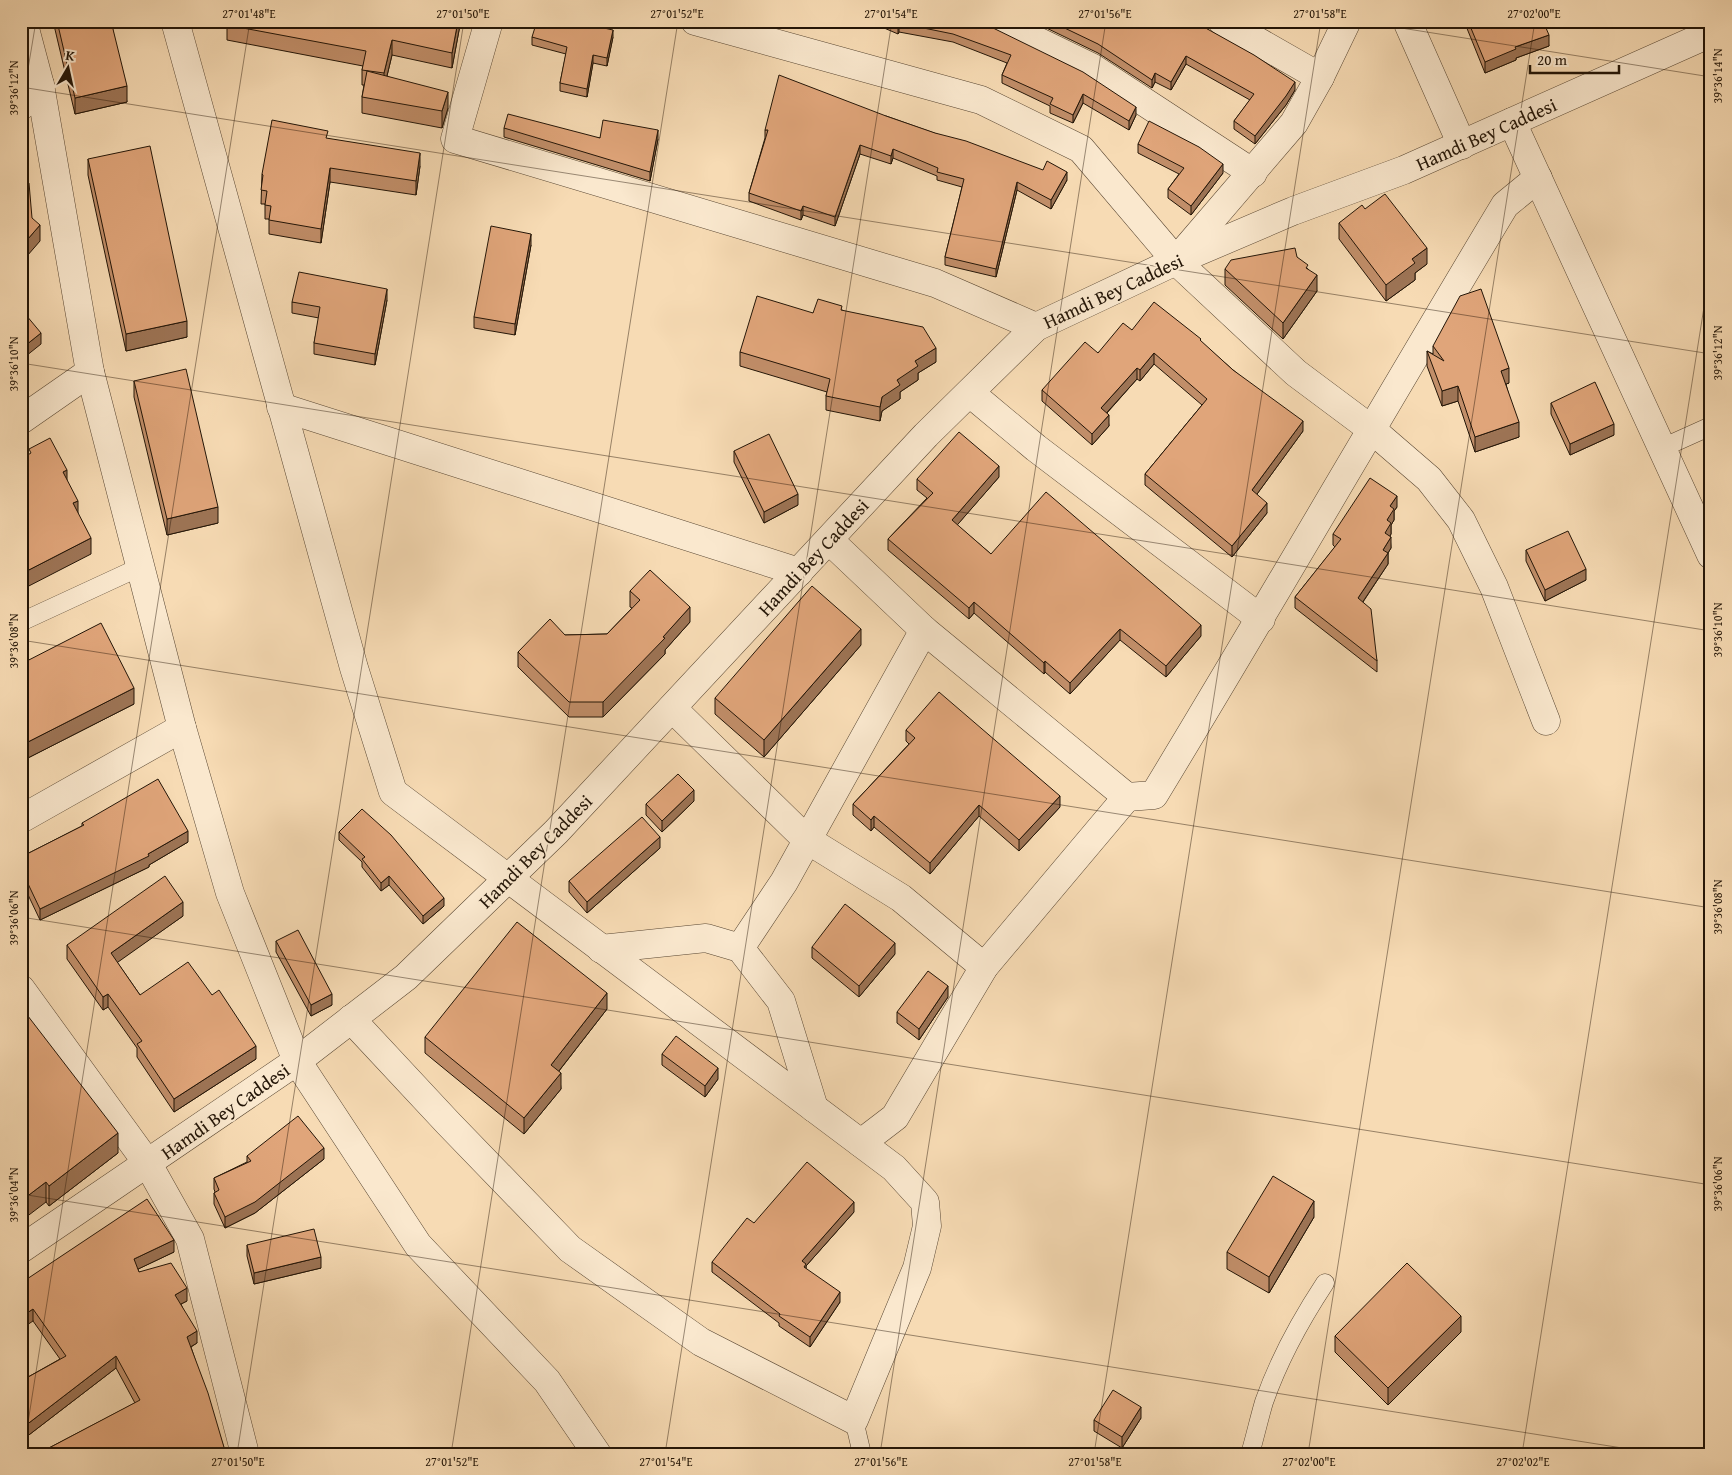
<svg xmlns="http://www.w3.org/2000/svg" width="1732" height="1475" font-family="'Gentium Book Plus',serif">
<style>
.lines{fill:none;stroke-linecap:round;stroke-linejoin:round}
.lane-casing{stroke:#584632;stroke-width:19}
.street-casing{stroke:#584632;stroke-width:29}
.lane{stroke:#fae8ce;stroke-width:18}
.street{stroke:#fae8ce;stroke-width:28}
.wall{fill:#c18e69;stroke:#231507}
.shaded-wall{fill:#9d7455;stroke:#231507}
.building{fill:#e0a57a;stroke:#231507}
.ticks{fill:none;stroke:#231507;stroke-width:1;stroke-opacity:0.45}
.labels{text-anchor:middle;stroke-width:4;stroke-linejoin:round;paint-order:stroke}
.street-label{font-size:19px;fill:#231507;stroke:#fae8ce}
.neatline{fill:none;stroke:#231507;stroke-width:2}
.ticks-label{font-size:12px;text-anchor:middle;fill:#231507}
</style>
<rect width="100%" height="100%" fill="#f7dbb4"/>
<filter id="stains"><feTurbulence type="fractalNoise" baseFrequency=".004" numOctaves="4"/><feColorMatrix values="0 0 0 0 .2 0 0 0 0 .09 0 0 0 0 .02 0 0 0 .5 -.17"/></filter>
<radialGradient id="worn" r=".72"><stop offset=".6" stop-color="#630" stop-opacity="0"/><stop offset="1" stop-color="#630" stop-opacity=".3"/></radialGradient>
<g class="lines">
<defs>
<g id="lane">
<polyline points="1662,448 1711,426"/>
<polyline points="21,622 140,567"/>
<polyline points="854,1420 862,1454"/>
<path d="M1250 1454C1255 1437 1259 1419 1264 1402 1279 1359 1300 1321 1325 1283"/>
</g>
<g id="street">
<polyline points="23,21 40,85 90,372 182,728 230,893 297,1061 418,1245 547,1381 597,1454"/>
<polyline points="175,21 354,668 393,792 894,1168 925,1202 927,1226 917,1268 854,1420 701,1342 570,1249 448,1123 351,1019"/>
<polyline points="489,21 455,139 935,283 1036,327"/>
<polyline points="695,21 981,100 1081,149 1176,261 1296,373 1371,429 1429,479 1461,520 1494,587 1546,721"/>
<polyline points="996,21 1091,67 1253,173"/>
<polyline points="1222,21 1320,77"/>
<polyline points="1407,21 1462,145"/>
<polyline points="21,106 40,85"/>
<polyline points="1512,122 1711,555"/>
<polyline points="1180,256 1294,123 1320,77 1347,21"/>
<polyline points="970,393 1036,448 1261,619"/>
<polyline points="281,407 799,572"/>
<polyline points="21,420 90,372"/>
<path d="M829 540 924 630 1127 797 1154 795C1273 599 1387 401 1505 205L1538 178"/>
<polyline points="672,708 806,839 901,898 984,967"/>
<polyline points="21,819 182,728"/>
<polyline points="740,948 784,882 924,630"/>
<polyline points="601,949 706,938 740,948 781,1001 814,1108"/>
<polyline points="21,989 148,1164 190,1239 245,1454"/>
<polyline points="861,1143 895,1117 984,967 1127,797"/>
<polyline points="21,1249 297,1061 406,977 556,832 926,435 1036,327 1176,261 1293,211 1404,170 1711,33"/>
</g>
</defs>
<use href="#lane" class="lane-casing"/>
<use href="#street" class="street-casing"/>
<use href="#lane" class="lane"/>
<use href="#street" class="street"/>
</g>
<g class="wall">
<polygon points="53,21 111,21 127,102 75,114"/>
<polygon points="225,21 460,21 460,25 452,68 392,55 387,76 448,108 442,128 362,113 362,97 364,85 362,85 362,70 363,66 227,40 227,25"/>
<polygon points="868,21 983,21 989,26 1136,115 1129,130 1083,103 1073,123 1050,113 1050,106 1002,83 1002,75 1007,63 953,42 899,32 898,34"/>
<polygon points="1032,21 1193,21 1295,90 1286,105 1255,144 1234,129 1234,121 1250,100 1186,64 1171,90 1155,82 1152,88 1098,53"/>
<polygon points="1464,21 1543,21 1549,46 1516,58 1516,60 1485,73"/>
<polygon points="532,37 613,37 607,66 593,63 587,97 560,91 560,83 566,54 532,45"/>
<polygon points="886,116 1067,180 1051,209 1017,190 996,277 945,265 945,257 962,187 937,180 937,176 893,158 891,164 860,154 835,226 803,215 801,220 749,201 749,193 765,138 765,130"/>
<polygon points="504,128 600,138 658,139 650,181 504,137"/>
<polygon points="328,139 420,166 416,195 330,182 321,243 269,234 269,219 265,219 265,204 261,204 262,174"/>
<polygon points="1138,144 1223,173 1191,215 1168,198 1168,189 1179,174 1138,153"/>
<polygon points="88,159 187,337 126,351 88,175"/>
<polygon points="1365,209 1427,264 1415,273 1415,280 1386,301 1339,239 1339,223"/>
<polygon points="531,245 515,335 474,328 474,317"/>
<polygon points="1297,257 1308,269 1317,291 1283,339 1225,285 1225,269"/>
<polygon points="387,300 375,365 314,354 314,343 319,318 292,313 292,302"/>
<polygon points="842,310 936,362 918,373 918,380 900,392 900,399 882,411 880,421 826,410 826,396 827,392 740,366 740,352 813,313"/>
<polygon points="1132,330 1201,342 1303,431 1257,494 1267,513 1232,557 1145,485 1145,474 1202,405 1154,364 1140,381 1137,379 1107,413 1109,426 1092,445 1042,401 1042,390"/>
<polygon points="1433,346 1509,383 1506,384 1519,437 1475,452 1458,401 1442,406 1427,366 1427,351 1433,354"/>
<polygon points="134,381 218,523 167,535 134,397"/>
<polygon points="1551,403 1614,435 1570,455 1551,414"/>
<polygon points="734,451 798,505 764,523 734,462"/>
<polygon points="999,477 957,525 991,554 1201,636 1166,677 1120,640 1070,694 1045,672 1044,674 974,613 969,619 888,550 888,539 927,498 917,490 917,479"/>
<polygon points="1397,507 1394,511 1394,520 1391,525 1391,534 1390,536 1391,548 1388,553 1388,564 1363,602 1377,661 1377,672 1295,608 1295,597 1335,547 1333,545 1333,534"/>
<polygon points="1526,550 1586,580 1545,601 1526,561"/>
<polygon points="630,591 690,622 665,650 665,654 603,717 569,717 518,667 518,652 565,635 607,634 632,608 630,607"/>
<polygon points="861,645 764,757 715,714 715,698"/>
<polygon points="21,664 134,704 22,761 21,759"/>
<polygon points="906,730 1060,807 1019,851 979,816 930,874 874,827 871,831 853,815 853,804 909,744 906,741"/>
<polygon points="694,801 662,832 646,815 646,804"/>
<polygon points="82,823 188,842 149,865 149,867 40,920 21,880 21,857 82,826"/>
<polygon points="339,832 444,906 423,924 389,885 381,891 362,867 362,862 339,840"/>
<polygon points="660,848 587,913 569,892 569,881"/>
<polygon points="183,916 117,962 140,995 256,1059 174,1112 137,1057 137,1048 108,1007 103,1010 67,959 67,945"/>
<polygon points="276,941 332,1005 311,1016 276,952"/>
<polygon points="812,947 895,954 859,997 812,958"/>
<polygon points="948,997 919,1040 897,1023 897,1012"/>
<polygon points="21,1007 118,1153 49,1206 46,1202"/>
<polygon points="607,1009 559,1071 561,1089 524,1134 425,1053 425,1037"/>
<polygon points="662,1054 718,1079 705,1097 662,1065"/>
<polygon points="247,1156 324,1159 255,1213 225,1228 214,1204 214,1193 215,1192 214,1189 214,1178 247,1162"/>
<polygon points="854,1212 806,1266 806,1269 840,1302 810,1347 779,1326 779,1323 712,1272 712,1262 754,1223"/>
<polygon points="1314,1217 1269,1293 1227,1269 1227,1252"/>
<polygon points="247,1245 321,1268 254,1284 247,1256"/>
<polygon points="174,1252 138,1269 139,1272 187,1301 181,1304 197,1343 191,1347 226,1454 47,1454 47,1449 135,1403 116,1368 21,1441 21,1381 60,1359 33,1321 21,1283"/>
<polygon points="1461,1332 1388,1405 1335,1352 1335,1336"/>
<polygon points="1141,1418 1122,1448 1094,1431 1094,1420"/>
</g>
<g class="shaded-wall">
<polygon points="458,21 460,21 460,25 452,68 452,53"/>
<polygon points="899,23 899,32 898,34 898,26"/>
<polygon points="613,30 613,37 607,66 607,58"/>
<polygon points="1549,35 1549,46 1516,58 1516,60 1485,73 1485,62 1515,47"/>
<polygon points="392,40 392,55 384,88 384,73"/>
<polygon points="593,55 593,63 587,97 587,89"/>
<polygon points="1186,56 1186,64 1171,90 1171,82"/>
<polygon points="1155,73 1155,82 1152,88 1152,80"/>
<polygon points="1295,82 1295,90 1286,105 1255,144 1255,136"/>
<polygon points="127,86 127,102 75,114 75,98"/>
<polygon points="448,92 448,108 442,128 442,111"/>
<polygon points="1083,94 1083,103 1073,123 1073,115"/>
<polygon points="1136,107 1136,115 1129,130 1129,121"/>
<polygon points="658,130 658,139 650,181 650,172"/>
<polygon points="860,145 860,154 835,226 835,217"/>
<polygon points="893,149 893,158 891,164 891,156"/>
<polygon points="420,153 420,166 416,195 416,181"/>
<polygon points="1223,164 1223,173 1191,215 1191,206"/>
<polygon points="330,168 330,182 321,243 321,229"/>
<polygon points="1067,172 1067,180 1051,209 1051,200"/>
<polygon points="1017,182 1017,190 996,277 996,269"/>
<polygon points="803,206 803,215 801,220 801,211"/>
<polygon points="40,225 40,241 21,263 21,247"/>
<polygon points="531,234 531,245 515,335 515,324"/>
<polygon points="1427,248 1427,264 1415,273 1415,280 1386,301 1386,285 1412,259"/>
<polygon points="1317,275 1317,291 1283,339 1283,323"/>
<polygon points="387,289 387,300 375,365 375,354"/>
<polygon points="187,321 187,337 126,351 126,334"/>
<polygon points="41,333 41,344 21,360 21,349"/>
<polygon points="936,348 936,362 918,373 918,380 900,392 900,399 882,411 880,421 880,407 882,397 915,361"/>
<polygon points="1154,353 1154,364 1140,381 1140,370"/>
<polygon points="1137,368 1137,379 1101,419 1101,408"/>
<polygon points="1509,368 1509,383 1501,386 1501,371"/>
<polygon points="1458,386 1458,401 1442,406 1442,391"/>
<polygon points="1109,415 1109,426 1092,445 1092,434"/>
<polygon points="1303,421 1303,431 1252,501 1252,490"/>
<polygon points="1519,422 1519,437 1475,452 1475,437"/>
<polygon points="1614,424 1614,435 1570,455 1570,444"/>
<polygon points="999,466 999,477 952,531 952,520"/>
<polygon points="67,470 67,486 63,472"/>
<polygon points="798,494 798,505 764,523 764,512"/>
<polygon points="1397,496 1397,507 1394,511 1394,520 1391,525 1391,534 1385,544 1385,533 1390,506"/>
<polygon points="78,501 78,517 73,503"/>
<polygon points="1267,503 1267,513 1232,557 1232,546"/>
<polygon points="218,507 218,523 167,535 167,519"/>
<polygon points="1391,537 1391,548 1383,561 1383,550"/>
<polygon points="91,538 91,554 21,590 21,574"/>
<polygon points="1388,553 1388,564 1358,609 1358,598"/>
<polygon points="1586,569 1586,580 1545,601 1545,590"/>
<polygon points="974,602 974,613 969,619 969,608"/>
<polygon points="690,607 690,622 665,650 665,654 603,717 603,702"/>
<polygon points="1201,625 1201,636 1166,677 1166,666"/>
<polygon points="861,629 861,645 764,757 764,740"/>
<polygon points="1120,629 1120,640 1070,694 1070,683"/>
<polygon points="1045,661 1045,672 1044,674 1044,663"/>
<polygon points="134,688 134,704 22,761 22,745"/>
<polygon points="694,790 694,801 662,832 662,821"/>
<polygon points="1060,796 1060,807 1019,851 1019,840"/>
<polygon points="979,805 979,816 930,874 930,863"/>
<polygon points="874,816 874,827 871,831 871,820"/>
<polygon points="188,831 188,842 149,865 149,867 40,920 40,909 148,854"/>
<polygon points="660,837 660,848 587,913 587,902"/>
<polygon points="389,876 389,885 381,891 381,883"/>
<polygon points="444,898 444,906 423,924 423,916"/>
<polygon points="183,902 183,916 111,967 111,953"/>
<polygon points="895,943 895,954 859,997 859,986"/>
<polygon points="948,986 948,997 919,1040 919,1029"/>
<polygon points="607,993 607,1009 551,1081 551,1065"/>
<polygon points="108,994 108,1007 103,1010 103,997"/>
<polygon points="332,994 332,1005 311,1016 311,1005"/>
<polygon points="256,1046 256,1059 174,1112 174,1099"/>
<polygon points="718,1068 718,1079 705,1097 705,1086"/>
<polygon points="561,1073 561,1089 524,1134 524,1118"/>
<polygon points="118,1133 118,1153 49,1206 49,1186"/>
<polygon points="324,1148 324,1159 255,1213 225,1228 225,1217"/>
<polygon points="46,1182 46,1202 21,1221 21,1201"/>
<polygon points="1314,1201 1314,1217 1269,1293 1269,1277"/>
<polygon points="854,1202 854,1212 806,1266 806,1275 802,1261"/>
<polygon points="174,1240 174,1252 134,1271 134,1259"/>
<polygon points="321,1257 321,1268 254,1284 254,1273"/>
<polygon points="187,1288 187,1301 175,1307 175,1295"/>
<polygon points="840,1292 840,1302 810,1347 810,1337"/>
<polygon points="33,1309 33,1321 21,1329 21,1317"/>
<polygon points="1461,1316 1461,1332 1388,1405 1388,1388"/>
<polygon points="197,1331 197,1343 187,1349 187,1337"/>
<polygon points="116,1356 116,1368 21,1441 21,1429"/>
<polygon points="1141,1407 1141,1418 1122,1448 1122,1437"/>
</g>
<g class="building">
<polygon points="57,21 111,21 127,86 75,98"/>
<polygon points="227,21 458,21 452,53 392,40 384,73 362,70 366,51 227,25"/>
<polygon points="537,21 572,21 613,30 607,58 593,55 587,89 560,83 567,47 532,37"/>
<polygon points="888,21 983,21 989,26 1083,72 1136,107 1129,121 1083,94 1073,115 1050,104 1053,98 1002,75 1011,55 953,34 899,23 898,26"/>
<polygon points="1050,21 1193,21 1254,55 1295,82 1286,96 1255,136 1234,121 1254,94 1186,56 1171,82 1155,73 1152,80 1098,44"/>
<polygon points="1468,21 1543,21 1549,35 1515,47 1516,49 1485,62"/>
<polygon points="367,71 448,92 442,111 362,97"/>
<polygon points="779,75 886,116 935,133 966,141 1043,170 1047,161 1067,172 1051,200 1017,182 996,269 945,257 964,179 937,172 938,168 893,149 891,156 860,145 835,217 803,206 801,211 749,193 768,130 765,130"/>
<polygon points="508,114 600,138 603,120 658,130 650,172 504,128"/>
<polygon points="272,120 328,131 326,138 420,153 416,181 330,168 321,229 269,220 271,206 265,205 267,191 261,190 263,175 262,174"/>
<polygon points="1149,121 1199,147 1223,164 1191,206 1168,189 1184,168 1138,144"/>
<polygon points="150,146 187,321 126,334 88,159"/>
<polygon points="21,161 23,184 29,183 32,218 40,225 21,247"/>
<polygon points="1385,194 1427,248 1412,259 1415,263 1386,285 1339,223 1362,205 1365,209"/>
<polygon points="491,226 531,234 515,324 474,317"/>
<polygon points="1295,248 1297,257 1308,265 1306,268 1317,275 1283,323 1225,269 1231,260"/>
<polygon points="299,272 387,289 375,354 314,343 320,307 292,302"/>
<polygon points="1481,289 1509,368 1501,371 1519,422 1475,437 1458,386 1442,391 1427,351 1444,361 1433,346 1460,296"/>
<polygon points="757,296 813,313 818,299 842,306 841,310 923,327 936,348 915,361 918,366 897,380 900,385 882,397 880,407 826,396 830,379 740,352"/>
<polygon points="1154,302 1201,339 1200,340 1233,370 1303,421 1252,490 1267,503 1232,546 1145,474 1207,399 1154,353 1140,370 1137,368 1101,408 1109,415 1092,434 1042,390 1085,342 1098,353 1123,323 1132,330"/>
<polygon points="21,309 41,333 21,349"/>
<polygon points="186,369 218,507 167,519 134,381"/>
<polygon points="1595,382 1614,424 1570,444 1551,403"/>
<polygon points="959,432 999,466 952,520 991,554 1046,492 1201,625 1166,666 1120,629 1070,683 1045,661 1044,663 974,602 969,608 888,539 933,493 917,479"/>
<polygon points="769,434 798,494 764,512 734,451"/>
<polygon points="50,438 67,470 63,472 78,501 73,503 91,538 21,574 21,459 31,453 29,449"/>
<polygon points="1370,478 1397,496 1390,506 1394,509 1387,520 1391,523 1385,533 1391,537 1383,550 1388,553 1358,598 1371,609 1377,661 1295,597 1341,539 1333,534"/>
<polygon points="1568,531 1586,569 1545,590 1526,550"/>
<polygon points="650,570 690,607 663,637 665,638 603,702 569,702 518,652 550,619 565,635 607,634 640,600 630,591"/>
<polygon points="812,586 861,629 764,740 715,698"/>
<polygon points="101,623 134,688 22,745 21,743 21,664"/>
<polygon points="939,692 1060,796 1019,840 979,805 930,863 874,816 871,820 853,804 915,738 906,730"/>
<polygon points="678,774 694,790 662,821 646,804"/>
<polygon points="158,779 188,831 148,854 149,856 40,909 21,869 21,857 84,825 82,823"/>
<polygon points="362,809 391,835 444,898 423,916 389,876 381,883 362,859 365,857 339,832"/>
<polygon points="642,817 660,837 587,902 569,881"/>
<polygon points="165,876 183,902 111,953 140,995 188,962 212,995 219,990 256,1046 174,1099 137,1044 142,1041 108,994 103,997 67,945"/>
<polygon points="845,904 895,943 859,986 812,947"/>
<polygon points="517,922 607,993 551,1065 561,1073 524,1118 425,1037"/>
<polygon points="298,930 332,994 311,1005 276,941"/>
<polygon points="928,971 948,986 919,1029 897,1012"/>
<polygon points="21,1007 118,1133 49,1186 46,1182 21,1201"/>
<polygon points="676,1036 718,1068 705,1086 662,1054"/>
<polygon points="298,1116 324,1148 255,1202 225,1217 214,1193 219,1190 214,1178 251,1161 247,1156"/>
<polygon points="807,1162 854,1202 802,1261 806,1264 804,1267 840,1292 810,1337 779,1316 780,1314 712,1262 747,1218 754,1223"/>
<polygon points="1273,1176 1314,1201 1269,1277 1227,1252"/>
<polygon points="147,1199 174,1240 134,1259 139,1272 171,1263 187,1288 175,1295 197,1331 187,1337 208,1393 226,1454 49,1454 47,1449 140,1400 116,1356 21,1429 21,1381 66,1356 33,1309 21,1317 21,1283"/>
<polygon points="314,1229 321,1257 254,1273 247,1245"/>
<polygon points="1407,1263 1461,1316 1388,1388 1335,1336"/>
<polygon points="1113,1390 1141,1407 1122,1437 1094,1420"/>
</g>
<path class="ticks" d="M1357 21 1711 77M21 87 1711 354M21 111 36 21M21 363 1711 631M21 640 1711 908M21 917 1711 1185M21 1194 1660 1454M23 1454 250 21M237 1454 464 21M451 1454 678 21M665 1454 892 21M880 1454 1106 21M1094 1454 1321 21M1308 1454 1535 21M1522 1454 1711 263"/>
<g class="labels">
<g class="street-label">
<text transform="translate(1486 134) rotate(-24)" y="7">Hamdi Bey Caddesi</text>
<text transform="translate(1113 291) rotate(-25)" y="7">Hamdi Bey Caddesi</text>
<text transform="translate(813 557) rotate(-47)" y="7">Hamdi Bey Caddesi</text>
<text transform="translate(535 851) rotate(-45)" y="7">Hamdi Bey Caddesi</text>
<text transform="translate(225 1111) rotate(-35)" y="7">Hamdi Bey Caddesi</text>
</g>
</g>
<rect width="1732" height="1475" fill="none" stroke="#f7dbb4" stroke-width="55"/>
<g transform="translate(68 68) rotate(9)" stroke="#fae8ce" stroke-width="4" paint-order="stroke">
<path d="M0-4L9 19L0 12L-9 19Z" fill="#231507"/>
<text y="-8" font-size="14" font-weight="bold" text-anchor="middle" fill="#231507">K</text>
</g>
<path d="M1530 65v8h89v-8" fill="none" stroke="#231507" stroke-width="2.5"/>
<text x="1537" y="65" font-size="15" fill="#231507" stroke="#fae8ce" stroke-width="4" paint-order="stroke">20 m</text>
<rect x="28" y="28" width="1676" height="1420" class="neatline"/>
<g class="ticks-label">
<text x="249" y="18">27°01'48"E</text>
<text x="463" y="18">27°01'50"E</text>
<text x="677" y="18">27°01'52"E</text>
<text x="891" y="18">27°01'54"E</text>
<text x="1105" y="18">27°01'56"E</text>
<text x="1320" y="18">27°01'58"E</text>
<text x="1534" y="18">27°02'00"E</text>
<text transform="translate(1718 76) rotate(-90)" y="4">39°36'14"N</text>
<text transform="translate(14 88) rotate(-90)" y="4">39°36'12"N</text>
<text transform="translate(1718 353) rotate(-90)" y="4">39°36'12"N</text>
<text transform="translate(14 364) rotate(-90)" y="4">39°36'10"N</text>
<text transform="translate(1718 630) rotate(-90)" y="4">39°36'10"N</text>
<text transform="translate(14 641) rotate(-90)" y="4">39°36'08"N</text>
<text transform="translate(1718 907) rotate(-90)" y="4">39°36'08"N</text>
<text transform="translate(14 918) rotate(-90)" y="4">39°36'06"N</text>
<text transform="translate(1718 1184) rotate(-90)" y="4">39°36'06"N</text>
<text transform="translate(14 1195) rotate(-90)" y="4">39°36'04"N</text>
<text x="238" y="1466">27°01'50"E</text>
<text x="452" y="1466">27°01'52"E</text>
<text x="666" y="1466">27°01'54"E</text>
<text x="881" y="1466">27°01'56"E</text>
<text x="1095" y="1466">27°01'58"E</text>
<text x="1309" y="1466">27°02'00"E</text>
<text x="1523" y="1466">27°02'02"E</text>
</g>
<rect width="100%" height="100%" filter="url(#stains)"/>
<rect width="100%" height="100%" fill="url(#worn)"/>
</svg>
